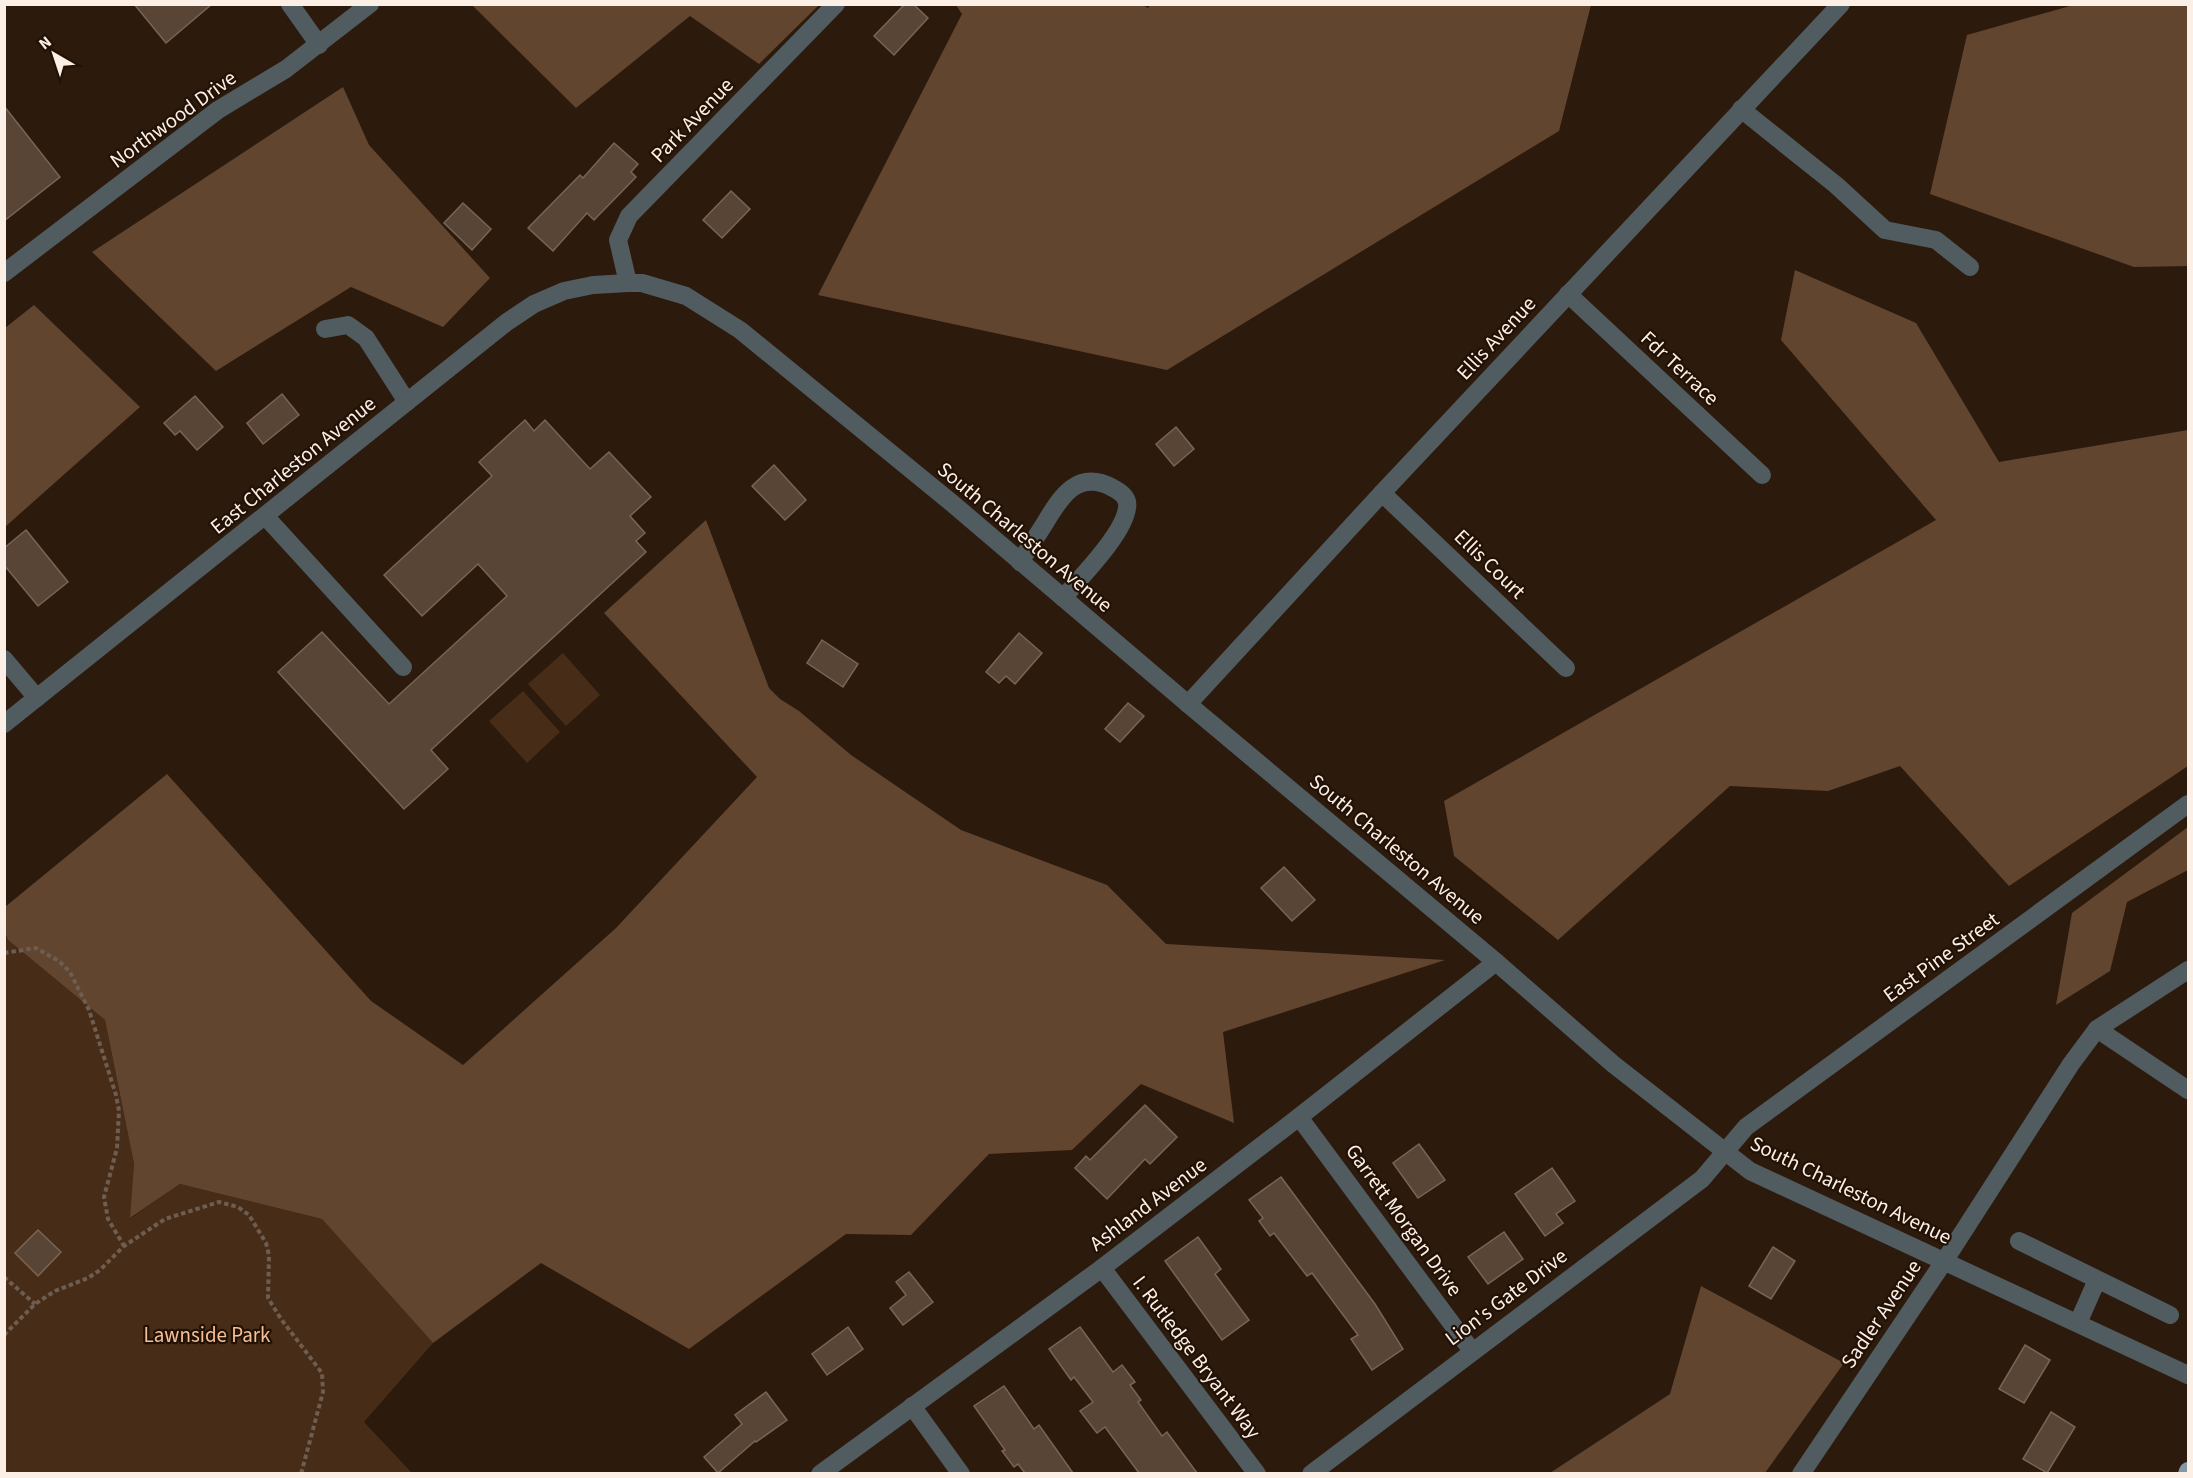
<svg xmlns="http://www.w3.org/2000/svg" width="2193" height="1478" font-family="'Source Sans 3',sans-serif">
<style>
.green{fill:#472c17}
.forest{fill:#62452f}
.building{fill:#594536;stroke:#796455;stroke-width:1.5}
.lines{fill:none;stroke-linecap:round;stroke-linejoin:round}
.path{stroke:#6e5d51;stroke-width:4;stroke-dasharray:4.5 3;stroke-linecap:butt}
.minor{stroke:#515c61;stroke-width:18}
.major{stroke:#8299a5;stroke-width:18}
.labels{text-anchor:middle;stroke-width:4.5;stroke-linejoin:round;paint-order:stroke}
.street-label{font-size:21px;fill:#fcefe6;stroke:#221105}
.park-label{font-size:21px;fill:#f5bf97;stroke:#221105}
</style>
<rect width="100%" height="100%" fill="#2c1a0d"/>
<g class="green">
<polygon points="563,653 600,695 566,726 528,684"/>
<polygon points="523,691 560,732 527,763 489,721"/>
<polygon points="4,933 8,940 105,1020 134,1164 131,1218 180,1184 322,1219 433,1343 364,1422 412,1473 5,1473"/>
</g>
<g class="forest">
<polygon points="2077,4 2188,5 2188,266 2134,267 1930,194 1967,35"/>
<polygon points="472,5 819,5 759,64 690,16 576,108"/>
<polygon points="1143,5 1148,8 1151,4 1591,5 1559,131 1167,370 818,295 962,14 956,5"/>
<polygon points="343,87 369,145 490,278 443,327 351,287 216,371 92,252"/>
<polygon points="1795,270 1916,323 1999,462 2188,430 2188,766 2009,886 1900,766 1828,791 1730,786 1558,940 1454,856 1444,801 1936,520 1781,340"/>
<polygon points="34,305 140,407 5,527 5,328"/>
<polygon points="706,520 769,688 780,699 799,711 851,755 961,830 1107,885 1166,944 1445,960 1223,1032 1234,1123 1141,1084 1072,1150 989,1154 911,1235 846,1234 689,1349 541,1263 433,1343 322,1219 180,1184 130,1218 134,1164 105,1020 8,940 5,933 5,907 167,774 371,1001 463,1065 616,928 757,777 604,613"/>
<polygon points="2188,827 2188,870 2127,902 2110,971 2056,1005 2072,913"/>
<polygon points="1701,1286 1844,1363 1765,1473 1550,1473 1670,1394"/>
</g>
<g class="building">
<polygon points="134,4 212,4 166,43"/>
<polygon points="905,4 913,4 928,18 894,55 874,36"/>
<polygon points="4,106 60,177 4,221"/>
<polygon points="614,143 638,164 631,172 636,177 594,220 587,213 553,251 528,228 580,175 583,178"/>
<polygon points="731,191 750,209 722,238 703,220"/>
<polygon points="463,203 491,229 472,250 444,223"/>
<polygon points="282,394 299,415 263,444 247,423"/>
<polygon points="195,396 223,427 197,450 180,431 175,435 164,423"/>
<polygon points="525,420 534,431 545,420 590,469 609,452 651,497 630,516 645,533 636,541 646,552 431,750 448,769 404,809 278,672 322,632 389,704 507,596 478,564 422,616 384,575 492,476 479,462"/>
<polygon points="1176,427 1194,449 1174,466 1156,444"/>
<polygon points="774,465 806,500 785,520 752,486"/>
<polygon points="26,530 68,582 38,606 4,565 4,548"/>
<polygon points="1019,633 1042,653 1015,684 1006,676 999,683 986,672"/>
<polygon points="822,640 858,664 843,687 807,663"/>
<polygon points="1128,703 1144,716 1120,742 1105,729"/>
<polygon points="1284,867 1315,900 1292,921 1261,888"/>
<polygon points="1145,1105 1177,1137 1150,1164 1145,1159 1107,1199 1075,1168 1086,1156 1090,1160"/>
<polygon points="1419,1144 1445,1180 1418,1198 1393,1163"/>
<polygon points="1552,1168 1575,1201 1556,1214 1563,1223 1545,1236 1515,1194"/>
<polygon points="1281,1177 1375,1304 1403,1349 1372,1370 1351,1339 1358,1335 1312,1273 1307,1276 1274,1233 1270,1236 1259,1221 1263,1218 1249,1200"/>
<polygon points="38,1230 61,1252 38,1276 15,1253"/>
<polygon points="1504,1232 1523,1259 1488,1284 1468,1257"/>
<polygon points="1198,1237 1221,1269 1215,1274 1249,1320 1222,1340 1165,1261"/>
<polygon points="1773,1247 1795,1261 1771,1299 1749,1286"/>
<polygon points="909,1272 933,1302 903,1325 890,1308 906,1295 896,1282"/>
<polygon points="848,1327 863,1349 827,1375 812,1354"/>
<polygon points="1080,1327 1113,1372 1122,1365 1135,1382 1130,1385 1141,1400 1138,1402 1162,1436 1167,1432 1197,1473 1139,1473 1105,1427 1097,1433 1080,1411 1093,1402 1074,1377 1071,1380 1049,1349"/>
<polygon points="2025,1345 2050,1360 2024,1403 1999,1389"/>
<polygon points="1004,1386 1034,1429 1039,1425 1073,1473 1025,1473 1018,1464 1014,1467 1002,1451 1005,1450 974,1406"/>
<polygon points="766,1392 787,1420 756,1442 755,1441 718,1473 704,1457 742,1424 735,1415"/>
<polygon points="2051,1412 2075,1427 2047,1473 2023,1459"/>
</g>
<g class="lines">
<g class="path">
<polyline points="4,953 36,948 59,961 70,972 89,1010 116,1095 119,1111 117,1148 104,1197 108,1219 124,1246"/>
<polyline points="4,1277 35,1304"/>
<polyline points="4,1335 35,1304 55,1291 88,1278 100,1270 124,1246 165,1219 219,1202 238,1207 249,1215 266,1243 269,1255 268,1298 281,1319 322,1373 323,1392 301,1474"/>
</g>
<g class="minor">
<polyline points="290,4 319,45"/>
<polyline points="1741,109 1836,185 1885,230 1936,240 1970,267"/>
<polyline points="4,273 218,110 286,69 370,4"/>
<polyline points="628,283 618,240 629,216 836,4"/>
<polyline points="1568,294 1762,475"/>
<polyline points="325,329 348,325 366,338 407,402"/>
<polyline points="1382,493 1566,668"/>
<polyline points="266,517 403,667"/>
<path d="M1020 562C1028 549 1037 536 1045 523 1061 496 1078 469 1113 488 1121 492 1129 498 1127 508 1124 534 1080 578 1063 598"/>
<polyline points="4,659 37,698"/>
<polyline points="1188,704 1382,493 1841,4"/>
<polyline points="4,724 507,322 534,304 564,291 593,285 628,283 642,283 686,296 740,330 953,504 1188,704 1496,962 1613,1064 1750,1171 2188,1375"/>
<polyline points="2097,1029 2188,1090"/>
<polyline points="1299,1117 1472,1351"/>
<polyline points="2019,1241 2170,1315"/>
<polyline points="1102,1268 1257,1474"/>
<polyline points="2078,1323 2097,1280"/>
<polyline points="912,1406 961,1474"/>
<polyline points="820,1474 1102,1268 1299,1117 1496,962"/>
<polyline points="1311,1474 1702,1179 1746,1127 2188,804"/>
<polyline points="1801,1474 1945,1260 2071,1064 2097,1029 2188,970"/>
</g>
<polyline class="major" points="2187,1474 2188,1471"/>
</g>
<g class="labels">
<g class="street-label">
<text transform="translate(173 119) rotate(-36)" y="7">Northwood Drive</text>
<text transform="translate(692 120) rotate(-46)" y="7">Park Avenue</text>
<text transform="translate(1496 338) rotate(-47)" y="7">Ellis Avenue</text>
<text transform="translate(1680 368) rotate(43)" y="7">Fdr Terrace</text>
<text transform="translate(293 465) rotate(-39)" y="7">East Charleston Avenue</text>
<text transform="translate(1025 537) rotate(40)" y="7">South Charleston Avenue</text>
<text transform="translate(1490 564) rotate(44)" y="7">Ellis Court</text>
<text transform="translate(1397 849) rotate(40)" y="7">South Charleston Avenue</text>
<text transform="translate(1941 957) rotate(-36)" y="7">East Pine Street</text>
<text transform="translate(1851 1190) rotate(26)" y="7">South Charleston Avenue</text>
<text transform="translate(1148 1204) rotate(-37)" y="7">Ashland Avenue</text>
<text transform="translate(1404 1220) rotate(54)" y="7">Garrett Morgan Drive</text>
<text transform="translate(1506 1297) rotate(-37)" y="7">Lion's Gate Drive</text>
<text transform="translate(1881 1314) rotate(-56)" y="7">Sadler Avenue</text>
<text transform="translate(1197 1357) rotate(53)" y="7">I. Rutledge Bryant Way</text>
</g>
<g class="park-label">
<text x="207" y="1342">Lawnside Park</text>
</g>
</g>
<rect width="2193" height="1478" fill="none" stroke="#fcefe6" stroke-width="12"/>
<g transform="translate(54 54) rotate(321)" stroke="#221105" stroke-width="4.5" paint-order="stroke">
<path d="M0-4.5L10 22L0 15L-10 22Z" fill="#fcefe6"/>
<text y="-9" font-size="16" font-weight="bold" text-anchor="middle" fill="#fcefe6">N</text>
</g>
</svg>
